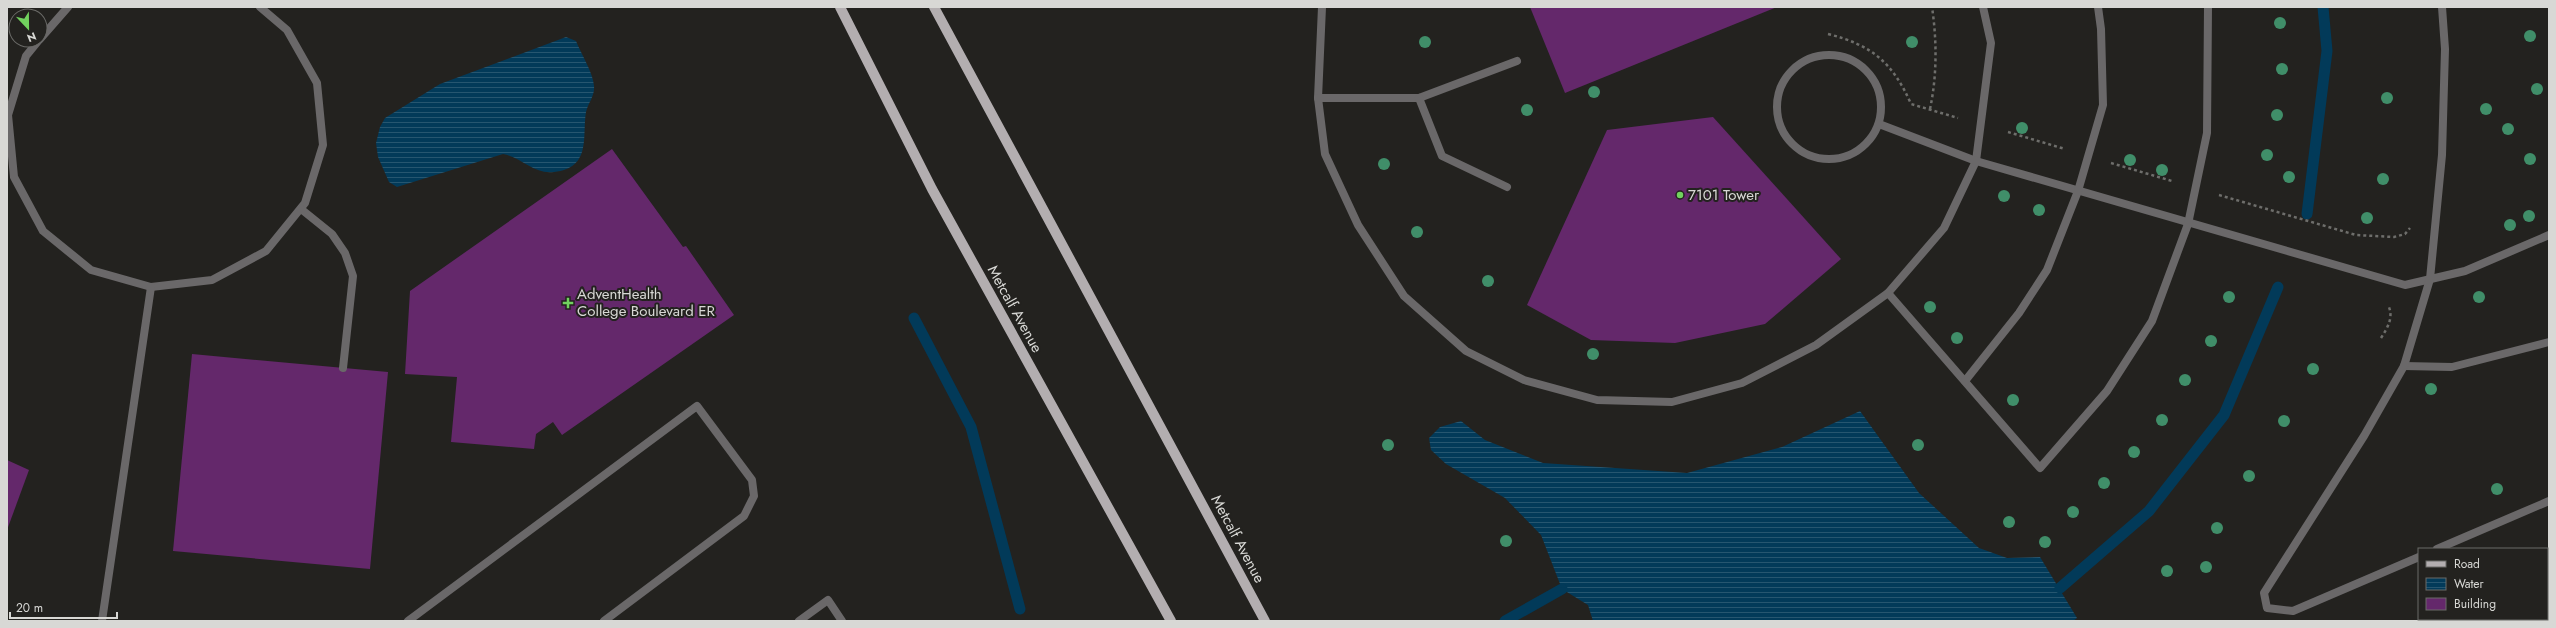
<svg xmlns="http://www.w3.org/2000/svg" width="2556" height="628" font-family="Jost,sans-serif">
<style>
.water{fill:url(#water-rules)}
.lines{fill:none;stroke-linecap:round;stroke-linejoin:round}
.stream{stroke:#023a59;stroke-width:11}
.building{fill:#64286b}
.path{stroke:#6e6e6b;stroke-width:2.5;stroke-dasharray:3 3;stroke-linecap:butt}
.lane{stroke:#6a6869;stroke-width:8}
.primary{stroke:#b3aeb0;stroke-width:10}
.tree{fill:#408e69}
.poi-dot{fill:#71d25e;stroke:#23221f;stroke-width:1.5}
.labels{text-anchor:middle;stroke-width:4;stroke-linejoin:round;paint-order:stroke}
.poi-label{font-size:15px;fill:#d8d8d5;stroke:#23221f;text-anchor:start}
.street-label{font-size:15px;fill:#d8d8d5;stroke:#23221f}
</style>
<defs>
<pattern id="water-rules" width="6" height="5" patternUnits="userSpaceOnUse"><rect width="6" height="5" fill="#023a59"/><path d="M0 2.5h6" fill="none" stroke="#265670"/></pattern>
</defs>
<rect width="100%" height="100%" fill="#23221f"/>
<g class="water">
<path d="M566 37 576 41C581 54 593 72 594 86 595 96 588 103 586 112 582 136 592 168 554 172 535 175 521 157 503 154L397 187 389 182 378 157 376 143 380 127 385 118 440 84Z"/>
<polygon points="1860,411 1919,493 1979,548 2007,558 2040,557 2077,618 2073,621 1593,621 1588,605 1562,589 1541,535 1505,498 1446,464 1431,450 1429,438 1440,427 1461,421 1485,440 1543,463 1687,473 1782,447"/>
</g>
<g class="lines">
<g class="stream">
<polyline points="2307,214 2327,51 2323,7"/>
<polyline points="914,318 971,427 1020,609"/>
<polyline points="2060,588 2149,511 2224,415 2278,287"/>
<polyline points="1505,621 1562,589"/>
</g>
</g>
<g class="building">
<polygon points="1530,7 1777,7 1565,93"/>
<polygon points="1713,117 1841,259 1765,324 1675,343 1591,340 1527,305 1607,130"/>
<polygon points="612,149 683,247 686,246 734,315 562,435 553,422 536,434 534,449 451,442 457,377 405,374 410,291"/>
<polygon points="192,354 388,372 370,569 173,551"/>
<polygon points="7,460 29,470 7,530"/>
</g>
<g class="lines">
<g class="path">
<path d="M1828 34C1872 45 1893 63 1911 104L1958 118"/>
<path d="M1930 109C1937 76 1937 41 1932 7"/>
<polyline points="2008,132 2065,149"/>
<polyline points="2111,163 2172,181"/>
<polyline points="2219,195 2356,235 2394,237 2405,234 2410,228"/>
<path d="M2381 338C2388 327 2394 317 2388 305"/>
</g>
<g class="lane">
<polyline points="1322,7 1318,98 1325,154 1358,225 1404,296 1466,351 1524,380 1597,400 1672,402 1742,383 1816,345 1888,293 1944,228 1976,161 1991,43 1983,7"/>
<polyline points="40,39 68,7"/>
<polyline points="39,40 26,56 8,115 14,177 43,231 91,270 151,287 212,280 266,251 305,203 323,145 317,83 287,30 260,7"/>
<circle cx="1829" cy="107" r="52"/>
<polyline points="1318,98 1419,98 1517,61"/>
<polyline points="1419,98 1442,156 1507,187"/>
<polyline points="1879,124 1976,161 2405,285 2465,271 2549,235"/>
<polyline points="301,209 332,234 345,253 353,276 343,368"/>
<polyline points="1888,293 2040,468 2107,391 2152,321 2188,224 2207,133 2208,7"/>
<polyline points="2404,366 2452,367 2549,342"/>
<polyline points="1965,381 2019,313 2047,270 2078,191 2103,105 2101,29 2098,7"/>
<polyline points="2437,549 2549,501"/>
<polyline points="2419,557 2293,611 2267,608 2264,593 2364,436 2404,366 2430,279 2442,155 2445,49 2442,7"/>
<polyline points="102,621 151,287"/>
<polyline points="408,621 697,406 752,480 754,496 744,516 604,621"/>
<polyline points="799,621 828,600 842,621"/>
</g>
<g class="primary">
<polyline points="840,7 932,189 1171,621"/>
<polyline points="934,7 1265,621"/>
</g>
</g>
<g class="tree">
<circle cx="2280" cy="23" r="6"/>
<circle cx="2530" cy="36" r="6"/>
<circle cx="1425" cy="42" r="6"/>
<circle cx="1912" cy="42" r="6"/>
<circle cx="2282" cy="69" r="6"/>
<circle cx="2537" cy="89" r="6"/>
<circle cx="1594" cy="92" r="6"/>
<circle cx="2387" cy="98" r="6"/>
<circle cx="2486" cy="109" r="6"/>
<circle cx="1527" cy="110" r="6"/>
<circle cx="2277" cy="115" r="6"/>
<circle cx="2022" cy="128" r="6"/>
<circle cx="2508" cy="129" r="6"/>
<circle cx="2267" cy="155" r="6"/>
<circle cx="2530" cy="159" r="6"/>
<circle cx="2130" cy="160" r="6"/>
<circle cx="1384" cy="164" r="6"/>
<circle cx="2162" cy="170" r="6"/>
<circle cx="2289" cy="177" r="6"/>
<circle cx="2383" cy="179" r="6"/>
<circle cx="2004" cy="196" r="6"/>
<circle cx="2039" cy="210" r="6"/>
<circle cx="2529" cy="216" r="6"/>
<circle cx="2367" cy="218" r="6"/>
<circle cx="2510" cy="225" r="6"/>
<circle cx="1417" cy="232" r="6"/>
<circle cx="1488" cy="281" r="6"/>
<circle cx="2229" cy="297" r="6"/>
<circle cx="2479" cy="297" r="6"/>
<circle cx="1930" cy="307" r="6"/>
<circle cx="1957" cy="338" r="6"/>
<circle cx="2211" cy="341" r="6"/>
<circle cx="1593" cy="354" r="6"/>
<circle cx="2313" cy="369" r="6"/>
<circle cx="2185" cy="380" r="6"/>
<circle cx="2431" cy="389" r="6"/>
<circle cx="2013" cy="400" r="6"/>
<circle cx="2162" cy="420" r="6"/>
<circle cx="2284" cy="421" r="6"/>
<circle cx="1388" cy="445" r="6"/>
<circle cx="1918" cy="445" r="6"/>
<circle cx="2134" cy="452" r="6"/>
<circle cx="2249" cy="476" r="6"/>
<circle cx="2104" cy="483" r="6"/>
<circle cx="2497" cy="489" r="6"/>
<circle cx="2073" cy="512" r="6"/>
<circle cx="2009" cy="522" r="6"/>
<circle cx="2217" cy="528" r="6"/>
<circle cx="1506" cy="541" r="6"/>
<circle cx="2045" cy="542" r="6"/>
<circle cx="2206" cy="567" r="6"/>
<circle cx="2167" cy="571" r="6"/>
</g>
<g class="poi-dot">
<circle cx="1680" cy="195" r="4"/>
<path d="M566 297h4v4h4v4h-4v4h-4v-4h-4v-4h4z"/>
</g>
<g class="labels">
<g class="poi-label">
<text x="1688" y="200">7101 Tower</text>
<text x="577" y="299">AdventHealth<tspan x="577" dy="17">College Boulevard ER</tspan></text>
</g>
<g class="street-label">
<text transform="translate(1015 309) rotate(61)" y="5">Metcalf Avenue</text>
<text transform="translate(1238 539) rotate(62)" y="5">Metcalf Avenue</text>
</g>
</g>
<rect width="2556" height="628" fill="none" stroke="#d8d8d5" stroke-width="16"/>
<rect x="2418" y="548" width="130" height="72" fill="#23221f" stroke="#6b6b68"/>
<rect x="2426" y="561" width="20" height="6" fill="#b3aeb0" stroke="#6b6b68"/>
<text x="2454" y="568" font-size="12" fill="#d8d8d5">Road</text>
<rect x="2426" y="578" width="20" height="12" fill="url(#water-rules)" stroke="#6b6b68"/>
<text x="2454" y="588" font-size="12" fill="#d8d8d5">Water</text>
<rect x="2426" y="598" width="20" height="12" fill="#64286b" stroke="#6b6b68"/>
<text x="2454" y="608" font-size="12" fill="#d8d8d5">Building</text>
<g transform="translate(28 28) rotate(158)"><circle r="19" fill="#23221f" stroke="#6b6b68"/>
<path d="M0-3L7 15L0 10L-7 15Z" fill="#71d25e"/>
<text y="-6" font-size="11" font-weight="bold" text-anchor="middle" fill="#d8d8d5">N</text>
</g>
<path d="M10 612v6h107v-6" fill="none" stroke="#d8d8d5" stroke-width="2"/>
<text x="16" y="612" font-size="12" fill="#d8d8d5" stroke="#23221f" stroke-width="3" paint-order="stroke">20 m</text>
</svg>
